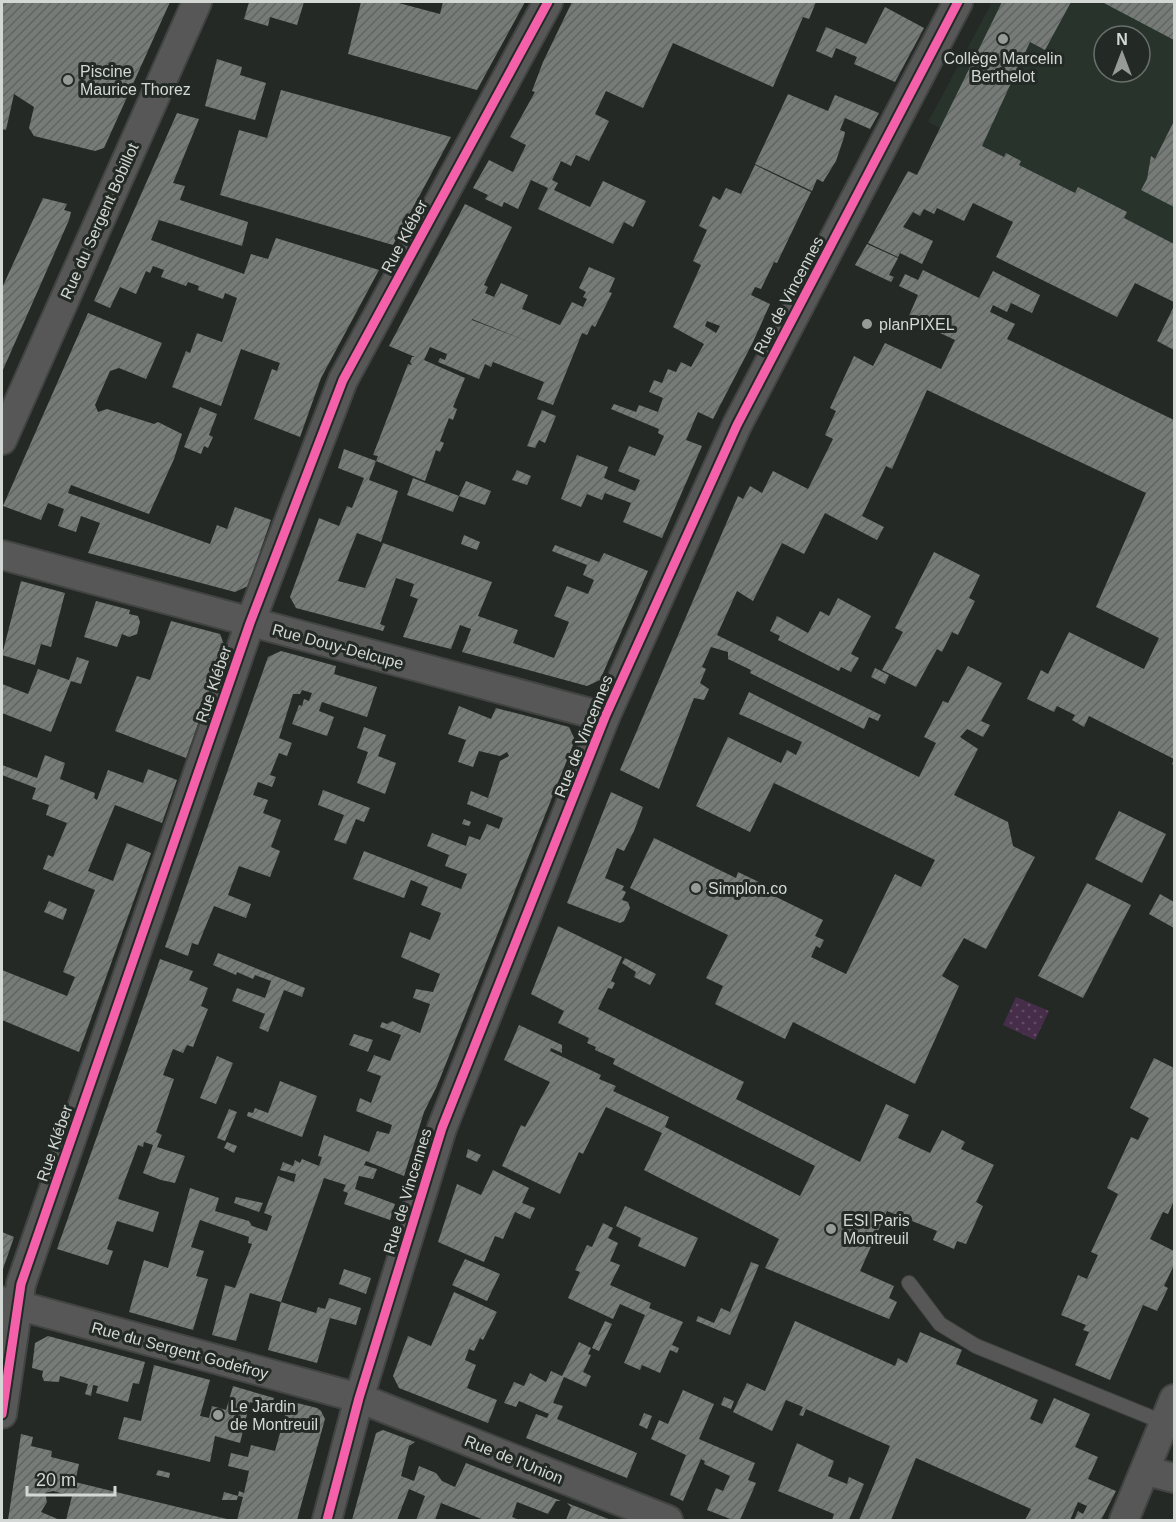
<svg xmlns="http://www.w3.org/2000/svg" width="1176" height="1522" font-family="Helvetica,sans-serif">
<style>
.built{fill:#27332b;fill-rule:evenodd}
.grass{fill:url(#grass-dots)}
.building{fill:url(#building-hatch);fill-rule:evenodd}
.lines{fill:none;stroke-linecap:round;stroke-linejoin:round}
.service-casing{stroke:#414442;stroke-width:16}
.minor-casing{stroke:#414442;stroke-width:32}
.service{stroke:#575757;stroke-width:14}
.minor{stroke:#575757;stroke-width:28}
.cycleway-casing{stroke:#232a25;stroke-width:13}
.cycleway{stroke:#f560ab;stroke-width:9}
.poi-dot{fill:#969b97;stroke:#232a25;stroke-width:2}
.labels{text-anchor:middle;stroke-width:6;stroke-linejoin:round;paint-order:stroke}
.poi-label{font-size:16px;fill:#d3d8d4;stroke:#232a25;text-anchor:start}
.street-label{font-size:16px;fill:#d3d8d4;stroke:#232a25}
</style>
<defs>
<pattern id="grass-dots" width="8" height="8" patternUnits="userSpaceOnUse" patternTransform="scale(1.5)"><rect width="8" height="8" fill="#462e4a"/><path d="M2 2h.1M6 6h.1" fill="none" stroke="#604c63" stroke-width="1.8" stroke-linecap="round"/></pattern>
<pattern id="building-hatch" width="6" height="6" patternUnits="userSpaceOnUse" patternTransform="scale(1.5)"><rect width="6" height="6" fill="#767b78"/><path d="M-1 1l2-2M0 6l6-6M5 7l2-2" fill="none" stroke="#606462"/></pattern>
</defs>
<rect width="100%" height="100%" fill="#242926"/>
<path class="built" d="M992 2H1174V248L928 122ZM1104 36H1140V72H1104Z"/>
<polygon class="grass" points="1016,997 1049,1011 1035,1040 1003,1025"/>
<g class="building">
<polygon points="2,2 170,2 104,148 95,151 34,136 29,128 34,107 14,94 6,130 2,129"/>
<polygon points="249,2 304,2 297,25 270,17 268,26 244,19"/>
<polygon points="361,2 395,2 440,14 443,2 525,2 477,90 348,54"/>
<polygon points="572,2 816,2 809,19 803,17 773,87 673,43 643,108 606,91 595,114 609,121 589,161 576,155 571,166 561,161 552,180 558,183 554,190 590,207 603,181 646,201 633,227 624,222 613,244 538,209 548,188 531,180 518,209 504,202 502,207 485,199 488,195 473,188 489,160 513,172 526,145 510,137 535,92 532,91 543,62"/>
<polygon points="1002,2 1071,2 1045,50 1030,42 982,146 1004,157 1006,153 1021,161 1019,165 1075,193 1078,187 1127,212 1124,218 1174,244 1174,302 1135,283 1117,317 996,257 1013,222 973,203 964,221 937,208 934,214 924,209 920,216 913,212 903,227 933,241 922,264 900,253 898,257 868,243 908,171 917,175"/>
<polygon points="1102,2 1174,2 1174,40"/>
<polygon points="885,7 924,28 895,82 854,64 857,57 836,48 832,58 816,51 826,27 866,44"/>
<polygon points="217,59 242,67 240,75 266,83 255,120 205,106"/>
<polygon points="281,90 451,137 393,245 220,195 239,130 267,138"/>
<polygon points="788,94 828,111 835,95 879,113 870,129 845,118 840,130 845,132 844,137 836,161 823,182 817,179 812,191 755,164"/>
<polygon points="177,113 199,119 173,183 185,186 180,200 248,222 242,246 159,220 151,240 244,274 251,254 268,259 276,238 379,270 321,378 300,437 254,419 272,369 277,371 280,363 241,349 221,406 172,387 186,351 190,353 197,333 222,342 237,298 225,293 223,299 198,290 199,286 188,282 186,286 161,277 164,270 153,266 150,273 146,271 136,294 120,287 110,308 94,301"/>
<polygon points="1174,121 1174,207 1141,190 1147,179 1151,156 1155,159"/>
<path d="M755 165 811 192 777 263 774 262 761 289 755 287 751 295 770 304 753 342 713 419 698 412 686 440 702 446 662 538 623 522 631 503 605 493 602 500 587 494 581 507 561 499 577 455 608 467 604 478 635 491 640 480 618 471 629 446 655 456 664 436 658 433 659 429 611 409 614 404 636 412 639 405 658 412 663 398 649 392 654 380 662 383 668 369 676 372 681 362 691 367 704 344 673 327 701 265 693 261 707 230 699 226 713 196 720 200 726 188 741 194ZM707 321 720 326 716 333 705 326Z"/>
<polygon points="43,198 67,204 64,210 71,212 69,220 2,372 2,288"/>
<path d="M465 204 512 227 484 285 488 287 485 293 494 297 501 283 528 295 522 309 560 325 572 302 583 307 587 299 583 297 586 292 579 288 589 267 615 278 609 292 612 293 595 327 592 325 587 335 582 333 553 405 537 399 544 382 493 362 491 367 485 364 479 379 438 362 440 358 445 360 447 354 430 347 424 360 465 378 453 407 457 409 453 420 449 418 440 441 444 443 440 452 436 450 425 481 376 461 378 456 373 455 408 364 412 365 410 362 412 357H415L389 346ZM472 319 537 345 472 320Z"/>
<polygon points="867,244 898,258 889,275 894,277 891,282 855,265"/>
<polygon points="923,270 979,298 993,271 1040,295 1032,313 1011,303 1007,312 993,305 990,312 1015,324 1007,339 1174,420 1174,765 1172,764 1174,759 1089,716 1084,727 1072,720 1075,715 1057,706 1054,712 1027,699 1041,670 1048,674 1069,632 1144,669 1159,638 1096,607 1146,493 927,390 892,469 886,466 862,516 884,527 877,540 825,513 804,554 782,543 753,601 737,591 717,635 881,715 878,721 869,717 864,729 750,673 751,670 728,659 728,652 711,647 702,667 706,669 700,683 709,689 704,700 694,698 659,789 620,770 738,496 743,499 750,486 762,493 773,471 808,489 833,439 825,435 836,411 830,408 854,356 873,366 885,343 941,369 955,340 908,318 918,295 899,286 905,274 918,280"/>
<polygon points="1174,306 1174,350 1157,341"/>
<polygon points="88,313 162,343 146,379 119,368 110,371 95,405 98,412 107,409 154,424 158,422 182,434 174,459 149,514 71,485 68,493 210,544 217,525 227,529 235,507 271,520 248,586 235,592 88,553 100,523 81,516 76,532 58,526 64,509 48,503 41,520 3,506"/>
<polygon points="200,407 217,414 209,435 213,437 208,448 204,446 201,454 184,447"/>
<polygon points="542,410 556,416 545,443 539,440 535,448 527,446"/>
<polygon points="344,449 376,461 369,480 398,491 381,542 357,533 338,581 365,588 383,543 492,582 478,616 518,630 513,643 554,658 569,622 554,616 567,586 588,594 594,580 583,575 587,565 552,551 555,545 599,562 604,553 648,571 600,680 587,686 462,652 471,629 460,625 451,649 403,637 418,599 410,596 414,584 396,578 380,624 385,626 383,631 296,608 290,597 319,518 339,526 347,506 352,508 364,478 338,468"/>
<polygon points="517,470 531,476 527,485 512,480"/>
<polygon points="413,478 459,496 466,481 491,491 485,505 459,496 453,512 407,495"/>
<polygon points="464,535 480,542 477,550 461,544"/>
<polygon points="934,552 980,575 969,598 975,601 958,635 952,632 942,652 937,649 916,687 882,670 903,632 895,628"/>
<polygon points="21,581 65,593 51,647 41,644 35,665 2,655"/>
<polygon points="838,598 871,616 851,654 859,658 851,672 841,667 839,671 778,640 780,636 770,631 777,616 808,633 820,611 829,616"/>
<polygon points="96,601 130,610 129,614 138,616 140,622 137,634 129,637 122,634 117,647 84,637"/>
<polygon points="171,621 220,634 225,647 186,758 115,731 137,676 150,680"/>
<polygon points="281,651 336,666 334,674 377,687 367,717 322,702 319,711 334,717 327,736 292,724 299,705 302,706 304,699 309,701 312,693 302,690 300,694 293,694 279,738 292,743 287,756 279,753 270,775 276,777 272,787 258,782 253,795 268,800 263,813 281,820 271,847 280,851 270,877 239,866 228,895 251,904 246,918 214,906 198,945 192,943 188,956 165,947 268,657"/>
<polygon points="77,657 89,661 81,684 71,681 51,732 2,713 2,684 28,694 38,669 69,680"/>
<polygon points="968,666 1002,683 981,721 990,725 983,737 967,729 960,737 978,749 954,795 1008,822 1013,846 1035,857 986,949 964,938 942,976 959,986 915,1084 793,1022 785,1039 715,1004 723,986 706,978 728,935 630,888 654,838 736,878 738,872 763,884 760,889 823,920 815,936 824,940 820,948 816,946 811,957 846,974 895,874 921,887 935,860 774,783 750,832 696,806 728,737 781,763 787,750 796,755 802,742 739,714 749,692 919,777 936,743 924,737 943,701 948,703"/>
<polygon points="875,668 889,675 885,684 871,677"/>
<polygon points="459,706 491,719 496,708 569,727 575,740 437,1086 424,1112 404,1176 366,1161 364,1165 377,1169 373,1179 359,1176 355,1189 395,1204 390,1220 344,1204 348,1193 343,1191 346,1185 324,1178 281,1302 250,1293 236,1341 212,1335 225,1285 235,1288 252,1244 248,1243 249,1237 200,1220 191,1247 204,1251 196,1276 208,1279 193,1330 129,1312 144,1260 168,1268 190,1188 219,1198 215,1211 249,1221 252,1226 267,1231 272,1216 264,1213 278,1176 294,1182 296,1174 280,1170 283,1162 293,1166 295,1160 300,1163 302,1159 319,1166 322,1157 318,1156 324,1135 369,1152 377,1131 389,1134 392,1125 356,1111 360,1098 371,1103 381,1076 367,1071 374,1055 390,1061 401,1035 380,1027 382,1022 387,1024 392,1021 420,1033 430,1004 413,998 416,989 433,992 440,974 401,957 410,932 430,940 441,913 421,905 428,887 411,880 404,898 353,879 364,851 461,889 467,874 445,866 449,855 427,846 432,833 466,846 469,836 480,840 487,824 499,829 503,818 467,804 471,791 488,798 500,761 509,756 507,752 500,756 479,751 473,767 458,762 466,740 448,734"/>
<polygon points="364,727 386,735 378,756 396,763 385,794 357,783 368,752 357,748"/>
<polygon points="45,755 65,763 60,779 95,793 94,798 97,800 108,770 143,783 148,769 177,780 162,823 115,805 88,871 113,881 127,843 151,853 79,1052 2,1020 2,970 67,996 75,977 63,972 95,890 43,869 48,855 53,857 67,823 46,815 49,805 32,799 36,788 2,775 2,765 37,778"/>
<polygon points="323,790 370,808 364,822 356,819 346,844 334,840 344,815 318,805"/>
<polygon points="611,792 643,807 634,831 624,851 617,848 605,878 624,886 622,890 626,892 622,900 628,902 630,908 624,921 620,923 567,903"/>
<polygon points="1119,811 1166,834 1142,883 1095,859"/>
<polygon points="464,819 471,822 469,826 462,824"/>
<polygon points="1087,883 1131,905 1083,998 1038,976"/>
<polygon points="1160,894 1174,902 1174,928 1149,914"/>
<polygon points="49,901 67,909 63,920 44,912"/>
<polygon points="558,926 622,957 611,981 615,983 612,989 608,988 598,1009 744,1082 736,1099 860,1162 886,1104 909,1115 898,1138 930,1153 942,1130 965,1142 961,1149 994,1165 976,1202 983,1206 966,1244 957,1241 954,1249 933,1240 937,1231 887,1211 860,1271 894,1286 889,1298 897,1302 889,1319 765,1268 779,1239 644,1170 662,1133 606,1107 583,1154 579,1152 560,1194 502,1166 521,1125 525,1127 550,1082 504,1060 519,1025 562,1045 562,1053 551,1048 550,1051 601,1075 599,1079 616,1086 613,1091 669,1117 665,1127 800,1196 815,1166 613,1064 615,1059 595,1050 596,1047 587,1043 589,1038 558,1023 564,1011 531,994"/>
<polygon points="218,953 305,988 302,997 284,990 268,1032 259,1028 265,1014 232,1001 237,988 265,998 271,981 255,975 253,979 237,972 236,975 213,965"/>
<polygon points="625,958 656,974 650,985 634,977 636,972 622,963"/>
<polygon points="160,959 193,971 189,980 208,988 201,1006 208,1009 193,1047 187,1045 183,1053 173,1049 163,1075 174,1079 156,1132 162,1135 157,1147 185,1156 175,1183 161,1180 143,1173 153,1145 144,1142 143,1147 138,1145 118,1199 159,1212 153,1232 117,1221 107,1249 113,1251 108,1265 57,1249"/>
<polygon points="354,1034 373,1040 368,1052 349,1045"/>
<polygon points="217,1056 233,1063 216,1104 200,1098"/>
<polygon points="1154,1058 1174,1068 1174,1201 1168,1214 1163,1212 1150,1239 1174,1251 1174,1265 1164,1286 1168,1288 1157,1311 1143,1305 1110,1380 1075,1365 1089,1332 1083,1330 1086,1325 1061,1315 1078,1275 1087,1279 1098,1255 1091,1252 1118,1194 1107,1188 1131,1137 1138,1140 1149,1118 1130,1108"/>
<polygon points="280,1081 317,1096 302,1137 247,1116 248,1112 253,1113 255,1108 268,1113"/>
<polygon points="229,1109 237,1112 225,1141 217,1138"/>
<polygon points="227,1142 237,1146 234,1153 224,1148"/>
<polygon points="468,1149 481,1155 477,1162 466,1157"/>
<polygon points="493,1170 529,1188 522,1203 535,1208 530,1219 515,1212 503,1239 495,1236 484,1262 438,1242 457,1184 481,1195"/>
<polygon points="236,1197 263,1203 259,1212 234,1203"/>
<polygon points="625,1206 698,1238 685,1267 638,1246 641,1238 616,1226"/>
<polygon points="603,1223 613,1228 608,1238 618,1243 610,1261 620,1265 610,1285 651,1303 649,1308 683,1322 672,1345 679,1348 677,1353 670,1350 660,1373 642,1365 640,1370 624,1363 645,1315 620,1304 613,1319 568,1298 580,1272 575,1270 587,1245 592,1247"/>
<polygon points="2,1232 14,1237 2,1272"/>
<polygon points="465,1259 500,1274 487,1301 452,1285"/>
<polygon points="751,1262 759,1265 730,1335 696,1321 698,1316 714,1323 721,1308 730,1312"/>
<polygon points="344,1269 371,1278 366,1294 339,1284"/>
<polygon points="454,1292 497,1312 483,1340 480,1338 474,1351 469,1349 465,1360 476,1365 467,1388 497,1400 488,1423 399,1388 393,1376 408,1336 431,1346"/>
<polygon points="329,1298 361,1308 356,1325 330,1318 317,1363 268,1350 281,1302 316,1313 318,1307 325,1309"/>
<polygon points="605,1321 612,1324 599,1351 592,1348"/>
<polygon points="795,1321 895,1366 898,1358 907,1363 920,1332 962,1350 956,1364 1038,1400 1030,1419 1042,1424 1054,1398 1090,1414 1075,1447 1098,1457 1088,1479 1116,1491 1101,1520 1074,1520 1078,1511 1083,1514 1087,1506 1078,1502 1070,1520 1025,1520 1031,1509 916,1458 891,1520 859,1520 890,1446 806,1409 803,1416 799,1415 803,1407 786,1400 772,1431 733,1412 747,1383 765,1391"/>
<polygon points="48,1336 145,1362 139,1384 133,1383 128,1402 96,1393 98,1386 93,1385 91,1396 85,1394 88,1384 60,1376 59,1382 44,1381 42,1376 43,1371 32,1368 35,1343"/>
<polygon points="579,1342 591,1348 588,1354 591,1355 583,1372 591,1376 586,1387 564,1377 553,1403 563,1406 557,1419 637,1453 627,1478 526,1438 536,1414 547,1418 549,1414 519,1401 516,1407 504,1403 514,1382 524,1386 530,1373 546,1382 551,1371 562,1376"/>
<polygon points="154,1365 210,1380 200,1416 209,1418 212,1406 226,1410 233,1386 274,1398 271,1408 250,1402 240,1443 215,1436 210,1462 118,1439 124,1417 141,1421"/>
<polygon points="683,1390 714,1404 699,1439 755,1463 748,1480 756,1483 740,1520 733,1520 707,1510 716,1488 723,1491 730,1476 704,1464 705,1461 701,1459 683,1501 670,1495 686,1455 651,1439 659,1420 668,1424"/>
<polygon points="724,1397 734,1401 731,1409 721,1405"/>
<polygon points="289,1401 317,1408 321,1411 325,1419 297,1520 237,1520 243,1497 238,1496 239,1491 244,1493 249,1471 228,1466 231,1453 248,1457 251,1445 275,1451"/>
<polygon points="644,1413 652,1416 647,1429 639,1425"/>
<polygon points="383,1430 415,1442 409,1446 401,1476 414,1481 419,1466 436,1473 442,1481 455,1487 466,1463 561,1501 556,1501 548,1514 517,1502 512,1517 520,1520 484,1520 441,1503 435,1520 416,1520 425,1496 409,1489 397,1520 352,1520 376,1433"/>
<polygon points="21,1434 33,1437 31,1446 52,1451 51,1457 79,1464 75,1482 231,1520 66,1520 72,1496 53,1491 45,1493 47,1502 41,1512 60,1520 8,1520"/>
<polygon points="797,1443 834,1461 828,1476 847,1484 849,1477 864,1484 849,1520 832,1520 834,1514 778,1491"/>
<polygon points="158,1470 170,1473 169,1478 156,1475"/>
<polygon points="224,1492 238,1496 237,1500 222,1500"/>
<polygon points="567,1503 611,1520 566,1520 571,1507"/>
</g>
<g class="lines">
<defs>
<polyline id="service" points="909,1283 940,1324 976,1346 1165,1423"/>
<g id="minor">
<polyline points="2,440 197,2"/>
<polyline points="2,555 605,717"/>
<polyline points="2,1301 359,1398 668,1520"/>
<polyline points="2,1414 21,1284 250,623 343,380 548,2"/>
<polyline points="1146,1471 1174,1478"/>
<polyline points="327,1520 359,1398 442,1128 605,717 737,425 958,2"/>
<polyline points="1124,1520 1174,1399"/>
</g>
</defs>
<use href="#service" class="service-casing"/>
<use href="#minor" class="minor-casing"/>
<use href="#service" class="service"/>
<use href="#minor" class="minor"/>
<defs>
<g id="cycleway">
<polyline points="2,1414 21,1284 250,623 343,380 548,2"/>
<polyline points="327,1520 359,1398 442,1128 605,717 737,425 958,2"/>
</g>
</defs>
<use href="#cycleway" class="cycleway-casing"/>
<use href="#cycleway" class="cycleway"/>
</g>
<g class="poi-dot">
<circle cx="1003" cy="39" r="6"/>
<circle cx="68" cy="80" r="6"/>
<circle cx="867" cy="324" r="6"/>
<circle cx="696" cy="888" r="6"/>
<circle cx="831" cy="1229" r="6"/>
<circle cx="218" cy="1415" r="6"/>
</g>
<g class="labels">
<g class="poi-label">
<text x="1003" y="64" text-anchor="middle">Collège Marcelin<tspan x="1003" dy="18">Berthelot</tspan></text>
<text x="80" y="77">Piscine<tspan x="80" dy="18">Maurice Thorez</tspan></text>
<text x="879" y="330">planPIXEL</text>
<text x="708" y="894">Simplon.co</text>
<text x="843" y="1226">ESI Paris<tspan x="843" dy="18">Montreuil</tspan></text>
<text x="230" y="1412">Le Jardin<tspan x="230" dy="18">de Montreuil</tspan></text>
</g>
<g class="street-label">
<text transform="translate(99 221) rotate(-66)" y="6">Rue du Sergent Bobillot</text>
<text transform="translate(404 236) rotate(-62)" y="6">Rue Kléber</text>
<text transform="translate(788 295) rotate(-62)" y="6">Rue de Vincennes</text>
<text transform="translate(338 646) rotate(15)" y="6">Rue Douy-Delcupe</text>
<text transform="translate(213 684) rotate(-71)" y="6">Rue Kléber</text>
<text transform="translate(583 736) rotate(-68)" y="6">Rue de Vincennes</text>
<text transform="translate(54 1143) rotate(-71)" y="6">Rue Kléber</text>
<text transform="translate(407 1191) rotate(-73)" y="6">Rue de Vincennes</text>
<text transform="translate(180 1350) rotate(15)" y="6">Rue du Sergent Godefroy</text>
<text transform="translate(514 1459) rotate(22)" y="6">Rue de l'Union</text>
</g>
</g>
<rect width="1176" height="1522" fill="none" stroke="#d3d8d4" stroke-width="6"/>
<g transform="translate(1122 54)"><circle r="28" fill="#232a25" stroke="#69706b" stroke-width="1.5"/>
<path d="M0-4.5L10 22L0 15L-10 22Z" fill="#969b97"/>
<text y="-9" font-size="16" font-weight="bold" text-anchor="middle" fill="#d3d8d4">N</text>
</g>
<path d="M27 1486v9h88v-9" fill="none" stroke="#d3d8d4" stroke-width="3"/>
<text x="36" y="1486" font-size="18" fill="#d3d8d4" stroke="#232a25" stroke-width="4.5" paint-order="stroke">20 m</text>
</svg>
